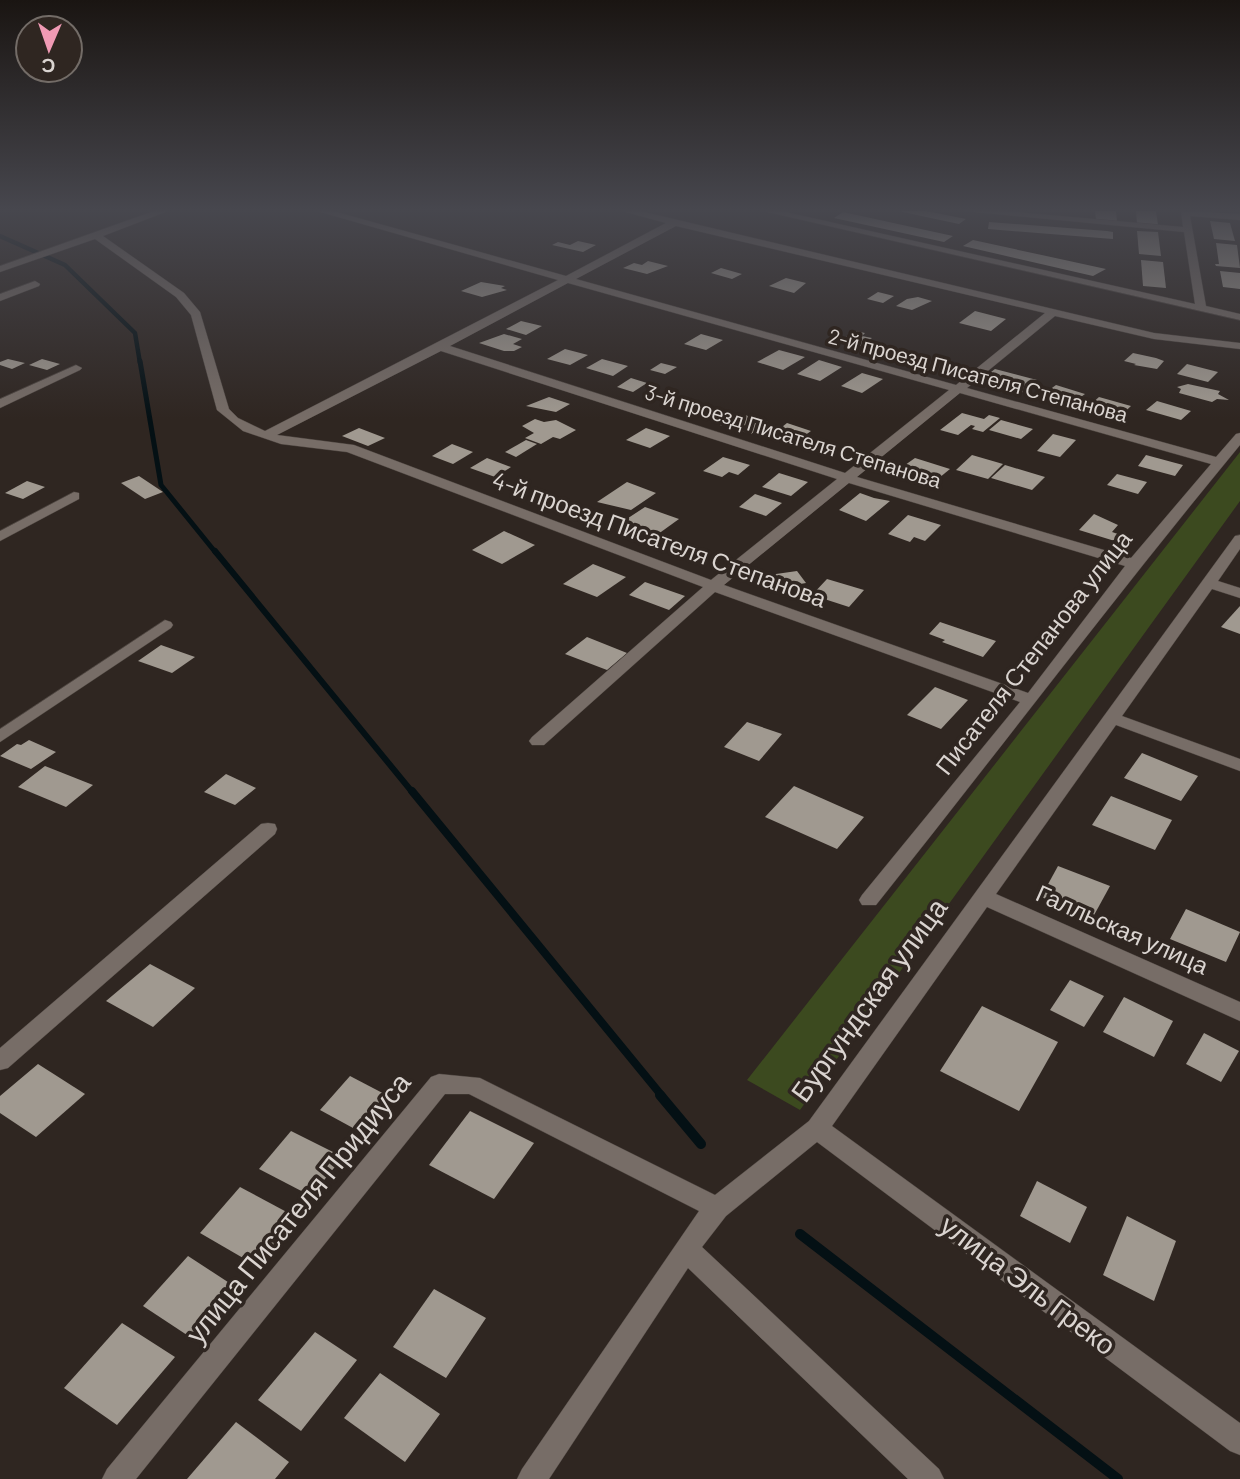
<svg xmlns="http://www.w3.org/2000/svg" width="1240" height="1479" font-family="Barlow,sans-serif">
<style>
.green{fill:#3c4a1f}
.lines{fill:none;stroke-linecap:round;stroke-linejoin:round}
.stream-far4{stroke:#041014;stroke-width:4.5}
.stream-far3{stroke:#041014;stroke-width:5}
.stream-far2{stroke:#041014;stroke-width:6}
.stream-far1{stroke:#041014;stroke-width:8}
.stream{stroke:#041014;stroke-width:10}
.building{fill:#a09990}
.minor-casing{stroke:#4a423d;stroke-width:1}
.minor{fill:#776d67;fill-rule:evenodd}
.labels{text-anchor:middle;stroke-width:7;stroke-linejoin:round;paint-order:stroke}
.far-street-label{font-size:21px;fill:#dad4d0;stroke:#2f2621}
.street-label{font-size:24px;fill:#dad4d0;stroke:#2f2621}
.near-street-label{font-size:28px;fill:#dad4d0;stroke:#2f2621}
</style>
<rect width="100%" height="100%" fill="#2f2621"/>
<polygon class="green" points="1240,452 1240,501 800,1110 747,1080"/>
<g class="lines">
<polyline class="stream-far4" points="0,236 65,265 135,333 140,363"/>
<polyline class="stream-far3" points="140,361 161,485 216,553"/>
<polyline class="stream-far2" points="215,551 413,793"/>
<polyline class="stream-far1" points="412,791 662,1096"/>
<g class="stream">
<polyline points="660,1095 701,1144"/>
<polyline points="800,1234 1118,1479"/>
</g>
</g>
<g class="building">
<polygon points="898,211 926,211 966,219 959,224"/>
<polygon points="1095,211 1116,211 1117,222 1096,220"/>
<polygon points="1136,211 1156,211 1158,225 1137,224"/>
<polygon points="843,212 953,236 944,242 834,218"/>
<polygon points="1210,221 1230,223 1235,241 1214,239"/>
<polygon points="989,222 1107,231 1113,232 1113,239 988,229"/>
<polygon points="1137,231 1158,232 1161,256 1139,254"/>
<polygon points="973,240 1106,269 1093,276 963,246"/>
<polygon points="578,241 596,245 583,252 552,245 558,242 570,245"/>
<polygon points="1216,243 1237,245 1240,268 1216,266 1215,264 1219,264"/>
<polygon points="1141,260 1163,262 1166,288 1143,286"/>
<polygon points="648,261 668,266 647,274 623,268 634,263 642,265"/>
<polygon points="721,268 742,274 732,279 711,273"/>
<polygon points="1220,271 1240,273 1240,289 1223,287"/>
<polygon points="786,278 806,283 794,293 769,286"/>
<polygon points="481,282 505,286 501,288 507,290 482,297 461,291"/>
<polygon points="878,292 894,296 883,303 867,299"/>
<polygon points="918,297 932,301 912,310 896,306 907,299"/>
<polygon points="975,311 1006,319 991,331 959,323"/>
<polygon points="521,321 542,326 526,335 506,329"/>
<polygon points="855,331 865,333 862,336 872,338 861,346 840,341"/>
<polygon points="504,334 522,339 513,344 522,347 514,351 504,351 479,343"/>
<polygon points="701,334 723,340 706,350 684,344"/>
<polygon points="565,349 588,355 570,365 547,359"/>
<polygon points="779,350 805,357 783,370 757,362"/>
<polygon points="1133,353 1156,358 1164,361 1157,369 1134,365 1136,364 1124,361"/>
<polygon points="8,359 25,363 12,369 0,365 0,362"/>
<polygon points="42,359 60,364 47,370 29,365"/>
<polygon points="602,359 628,366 613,376 586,368"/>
<polygon points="819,360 842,367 820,381 797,374"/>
<polygon points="661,363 677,367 665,374 650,370"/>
<polygon points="1187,364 1218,372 1208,382 1177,374"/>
<polygon points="995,369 1037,380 1019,395 976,383"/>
<polygon points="862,373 883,379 862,393 841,386"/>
<polygon points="631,378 647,383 633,392 617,387"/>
<polygon points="1188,384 1220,391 1218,394 1229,400 1217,399 1212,402 1179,393 1181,389 1177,387"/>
<polygon points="1056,385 1085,394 1067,407 1038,398"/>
<polygon points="549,397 570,404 556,412 526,406"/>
<polygon points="1099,397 1131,406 1115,421 1082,412"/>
<polygon points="1157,401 1191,411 1181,420 1146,410"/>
<polygon points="738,413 768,422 751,434 720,425"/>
<polygon points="962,413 984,419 989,415 1000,418 983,432 972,429 975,426 971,425 958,435 940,430"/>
<polygon points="535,419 544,422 556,420 576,430 560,439 553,437 541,444 525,438 534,433 522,426"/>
<polygon points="1001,420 1033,429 1021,439 989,430"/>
<polygon points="787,423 811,431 796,442 772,435"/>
<polygon points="359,428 385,438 368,446 342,436"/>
<polygon points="646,428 670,436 650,448 626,440"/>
<polygon points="1053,434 1076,440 1060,457 1037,451"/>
<polygon points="526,440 537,444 516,457 505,452"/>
<polygon points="452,444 473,452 453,464 432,456"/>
<polygon points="972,455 1003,464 988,479 956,470"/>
<polygon points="1146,455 1183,465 1175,476 1138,466"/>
<polygon points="723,457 750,465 738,475 729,472 722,477 703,471"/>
<polygon points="487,458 511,467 495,477 470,468"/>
<polygon points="915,458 950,469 934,482 898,470"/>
<polygon points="1005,465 1045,477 1032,490 991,478"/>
<polygon points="779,473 808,482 791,496 762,487"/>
<polygon points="1117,474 1147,482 1138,494 1107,485"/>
<polygon points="139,476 163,492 145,499 121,483"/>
<polygon points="27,481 45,487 23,499 5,493"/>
<polygon points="627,482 656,493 631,510 597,502"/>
<polygon points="860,493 874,498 890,501 866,521 839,510"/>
<polygon points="755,494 782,503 766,516 739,507"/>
<polygon points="645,507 679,519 654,537 619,524"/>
<polygon points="1094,514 1118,525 1112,532 1124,536 1118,542 1079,530"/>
<polygon points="908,515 941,525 925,541 914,537 910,542 888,534"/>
<polygon points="504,531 535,545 502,564 472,550"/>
<polygon points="593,564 626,577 597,597 563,584"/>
<polygon points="797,571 806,583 771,589 762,576"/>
<polygon points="827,579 864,590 849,607 812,595"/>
<polygon points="645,582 685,596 669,610 629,595"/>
<polygon points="1240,606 1240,634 1221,627"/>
<polygon points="940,622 996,641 983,657 942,642 945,640 929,634"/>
<polygon points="587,637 627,653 607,670 565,654"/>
<polygon points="161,645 195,657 172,673 138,661"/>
<polygon points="935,687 968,700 941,729 907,715"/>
<polygon points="747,722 782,734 759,761 724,747"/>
<polygon points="29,740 56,752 31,769 0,756 17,744 21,745"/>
<polygon points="1142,753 1198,776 1181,801 1124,778"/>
<polygon points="45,766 93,785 66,807 18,787"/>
<polygon points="226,774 256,788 235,805 204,792"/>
<polygon points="794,786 864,817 837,849 765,817"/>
<polygon points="1111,796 1172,820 1155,850 1092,825"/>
<polygon points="1058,866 1110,886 1093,917 1041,897"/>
<polygon points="1186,909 1240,932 1226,962 1170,939"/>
<polygon points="150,964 195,988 153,1027 106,1001"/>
<polygon points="1070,980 1104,996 1084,1027 1050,1010"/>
<polygon points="1124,997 1173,1021 1154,1057 1103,1032"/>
<polygon points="982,1006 1058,1042 1019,1111 940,1071"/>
<polygon points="1204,1033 1239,1051 1221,1082 1186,1064"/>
<polygon points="38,1064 85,1094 36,1137 0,1113 0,1096"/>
<polygon points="350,1076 394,1099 364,1134 320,1110"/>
<polygon points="470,1111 534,1143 494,1199 429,1165"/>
<polygon points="291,1131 343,1157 311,1196 259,1169"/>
<polygon points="1037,1181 1087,1207 1070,1243 1020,1216"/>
<polygon points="240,1187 296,1217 257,1266 200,1233"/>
<polygon points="1127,1216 1176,1241 1154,1301 1103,1275"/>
<polygon points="188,1256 234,1286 190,1337 143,1306"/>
<polygon points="434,1289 486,1318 446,1378 393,1347"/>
<polygon points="122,1323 175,1357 117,1425 64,1388"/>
<polygon points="315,1332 357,1360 301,1431 258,1400"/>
<polygon points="380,1373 440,1414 405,1462 344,1418"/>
<polygon points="236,1422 289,1462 275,1479 187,1479"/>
</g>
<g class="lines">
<defs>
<g id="minor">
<path d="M154 211H168L103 236 184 293 200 312 229 409 238 418 265 431 558 280 317 211H333L566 276 666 223 622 211H640L1154 333 1240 343V349L1154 339 1055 316 967 388 1216 457 1236 434 1240 433V445C1116 595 998 752 876 905H862L859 900 862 895 1020 702 715 592 544 745H532L529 741 532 737 703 587 347 452 281 444 243 431 217 410 191 315 176 297 95 239 0 272V266ZM676 226 1045 313 956 385 576 279ZM568 283 949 390 845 473 450 346ZM441 351 837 479 711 580 354 445 277 435ZM960 393 1211 464 1131 558 857 477ZM849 483 1125 566 1028 693 724 585Z"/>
<polygon points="763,211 781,211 1195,304 1184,232 964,211 1005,211 1183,227 1181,211 1240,214 1240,220 1190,216 1206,306 1240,314 1240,320"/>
<polygon points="35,281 40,284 39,286 0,301 0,294"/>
<polygon points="76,365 82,368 80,370 0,408 0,399"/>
<polygon points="74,492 79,493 79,499 0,541 0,531"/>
<polygon points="1240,535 1240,549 1218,581 1240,588 1240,598 1212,589 1122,716 1240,759 1240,771 1116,725 996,894 1240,1002 1240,1021 987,907 832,1126 1240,1423 1240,1455 1230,1451 817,1142 726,1216 702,1247 939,1469 944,1479 908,1479 688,1268 549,1479 517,1479 522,1469 699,1211 469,1094 445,1094 136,1479 102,1479 107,1469 431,1077 439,1074 480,1078 715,1195 809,1121 1235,536"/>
<polygon points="165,620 171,622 173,625 171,628 0,742 0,729"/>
<polygon points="268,823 275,824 277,829 275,834 8,1068 0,1070 0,1048 261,824"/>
</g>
</defs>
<use href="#minor" class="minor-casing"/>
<use href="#minor" class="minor"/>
</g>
<linearGradient id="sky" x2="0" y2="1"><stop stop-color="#1a1512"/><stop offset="0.5" stop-color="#47474e"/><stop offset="1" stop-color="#47474e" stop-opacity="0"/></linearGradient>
<rect width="1240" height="419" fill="url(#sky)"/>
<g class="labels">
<g class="far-street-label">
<text transform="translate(978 376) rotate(15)" y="7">2-й проезд Писателя Степанова</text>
<text transform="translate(793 437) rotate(17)" y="7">3-й проезд Писателя Степанова</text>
</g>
<g class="street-label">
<text transform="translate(659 540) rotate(20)" y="8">4-й проезд Писателя Степанова</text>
<text transform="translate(1034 653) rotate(-52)" y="8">Писателя Степанова улица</text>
<text transform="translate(1122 930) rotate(24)" y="8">Галльская улица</text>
</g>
<g class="near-street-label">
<text transform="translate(869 1000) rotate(-54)" y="10">Бургундская улица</text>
<text transform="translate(298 1208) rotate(-51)" y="10">улица Писателя Придиуса</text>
<text transform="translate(1028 1285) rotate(37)" y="10">улица Эль Греко</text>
</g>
</g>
<g transform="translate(49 49) rotate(182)"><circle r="33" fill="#2f2621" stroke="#736c67" stroke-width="2"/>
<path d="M0-5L12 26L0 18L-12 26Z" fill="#f09ab4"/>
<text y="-10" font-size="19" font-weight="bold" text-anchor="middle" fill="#dad4d0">С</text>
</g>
</svg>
